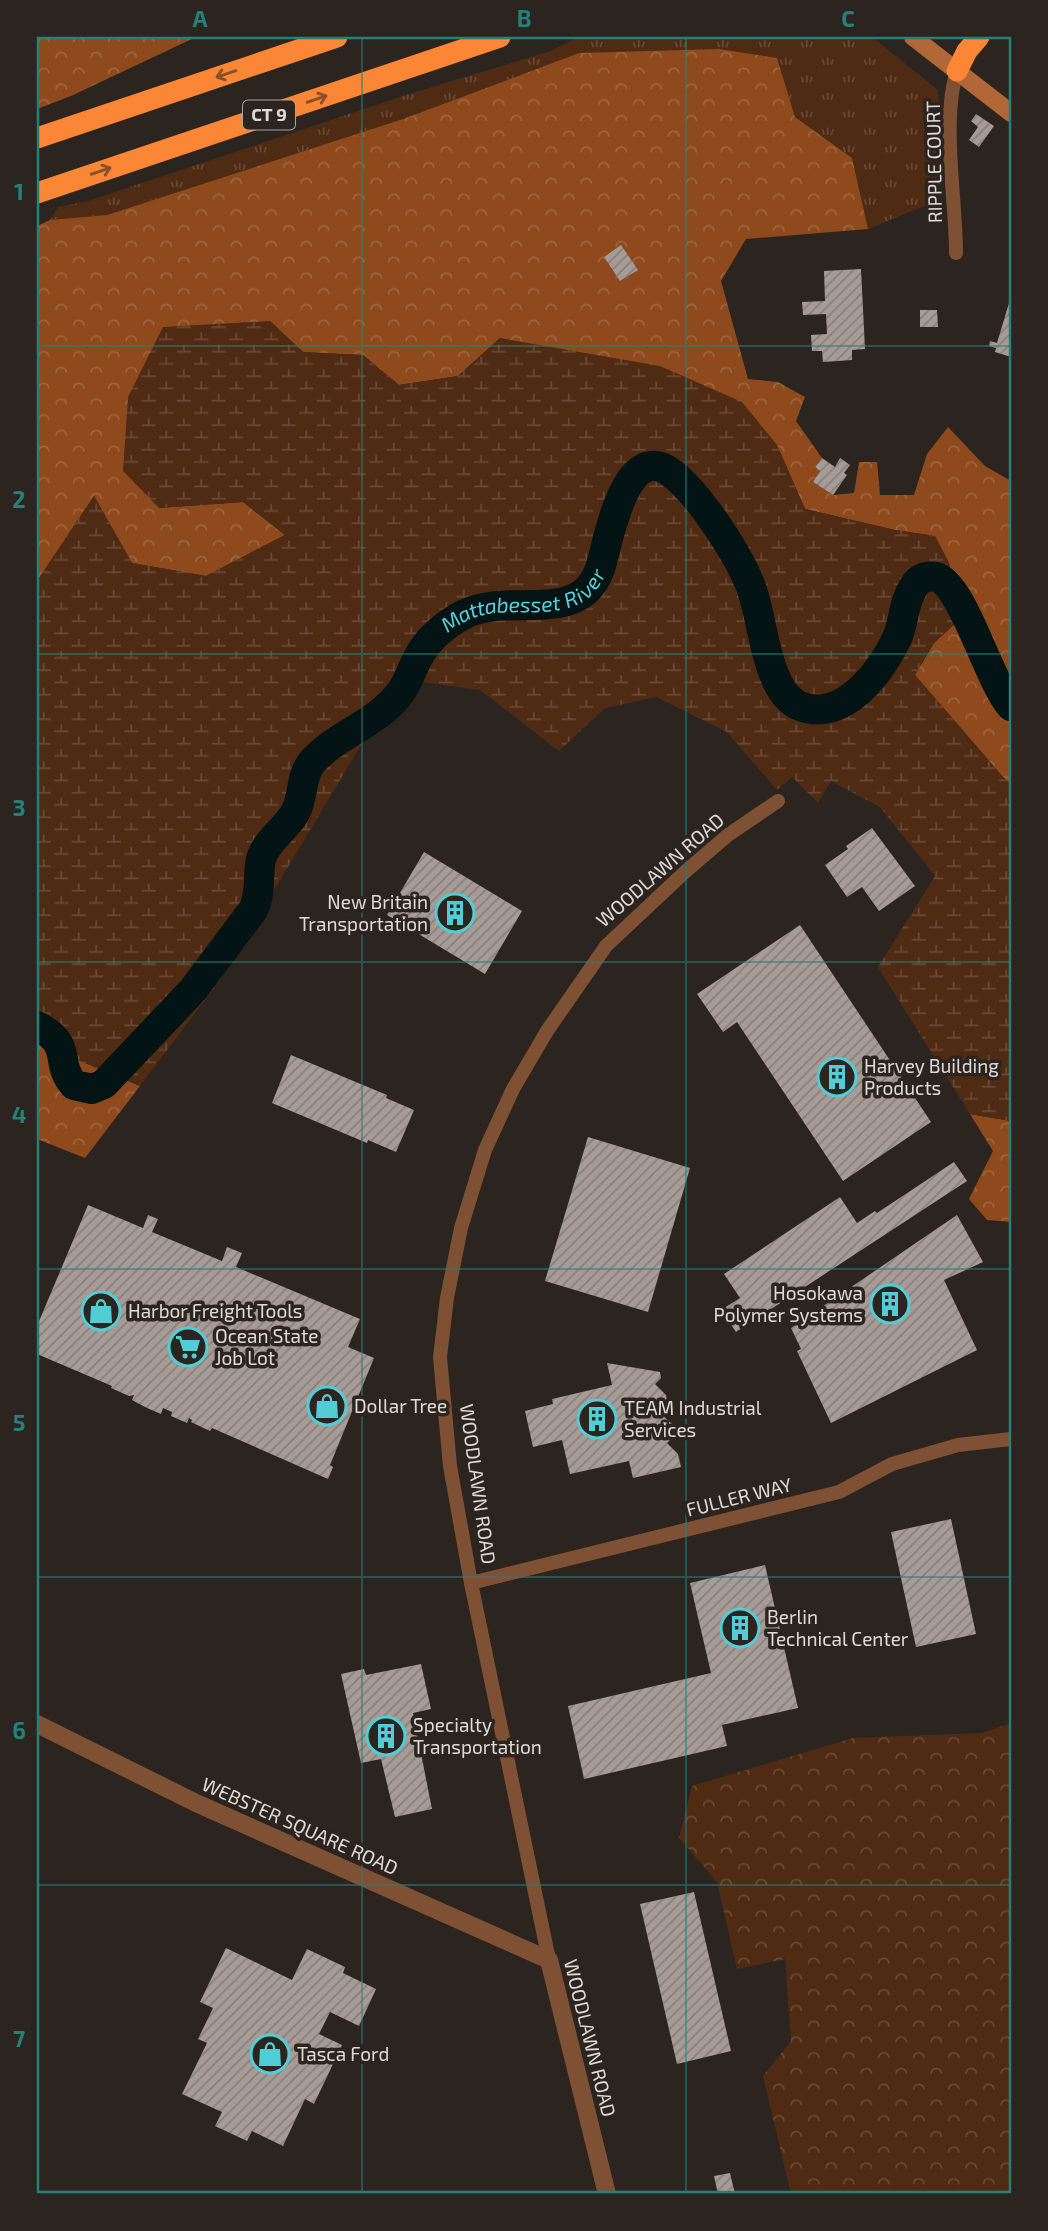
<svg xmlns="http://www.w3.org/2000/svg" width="1048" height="2231" font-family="'Exo 2',sans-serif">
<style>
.grass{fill:url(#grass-tufts)}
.forest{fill:url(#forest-crowns)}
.wetland{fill:url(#wetland-marsh)}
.park{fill:url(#park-crowns)}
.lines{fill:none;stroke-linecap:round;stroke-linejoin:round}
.river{stroke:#041314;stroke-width:30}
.building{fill:url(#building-hatch)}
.minor{stroke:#7f5134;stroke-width:14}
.tertiary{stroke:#7f5134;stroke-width:18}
.secondary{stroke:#b16738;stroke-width:18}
.motorway{stroke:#fa8636;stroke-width:21}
.oneway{stroke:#895029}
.grid{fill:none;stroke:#248078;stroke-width:2;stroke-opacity:0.55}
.labels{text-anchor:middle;stroke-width:7;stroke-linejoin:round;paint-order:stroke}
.shield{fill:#2c241f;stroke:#aaa3a0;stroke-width:2}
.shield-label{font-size:18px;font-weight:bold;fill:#e0dad7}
.street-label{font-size:19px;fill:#e0dad7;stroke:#2c241f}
.poi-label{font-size:19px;fill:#e0dad7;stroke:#2c241f;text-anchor:start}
.water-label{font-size:21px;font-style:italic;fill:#57d4dd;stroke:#2c241f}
.neatline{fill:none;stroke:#248078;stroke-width:2.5}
.grid-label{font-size:23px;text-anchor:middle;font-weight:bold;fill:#248078}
</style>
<defs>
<pattern id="grass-tufts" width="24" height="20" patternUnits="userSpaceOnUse" patternTransform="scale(1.75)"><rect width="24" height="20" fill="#502b13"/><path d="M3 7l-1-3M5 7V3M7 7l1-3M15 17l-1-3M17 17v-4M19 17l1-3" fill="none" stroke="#694935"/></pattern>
<pattern id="forest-crowns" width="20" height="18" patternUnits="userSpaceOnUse" patternTransform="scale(1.75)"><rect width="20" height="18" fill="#8e4a1d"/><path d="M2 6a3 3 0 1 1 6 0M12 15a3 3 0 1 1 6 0" fill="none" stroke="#9e643d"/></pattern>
<pattern id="wetland-marsh" width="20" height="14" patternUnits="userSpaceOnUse" patternTransform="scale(1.75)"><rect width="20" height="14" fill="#502b13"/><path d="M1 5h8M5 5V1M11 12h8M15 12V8" fill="none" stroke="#694935"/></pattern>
<pattern id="park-crowns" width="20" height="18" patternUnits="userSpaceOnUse" patternTransform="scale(1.75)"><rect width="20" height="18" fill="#502b13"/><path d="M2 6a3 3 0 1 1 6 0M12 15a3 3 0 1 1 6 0" fill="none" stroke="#694935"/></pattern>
<pattern id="building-hatch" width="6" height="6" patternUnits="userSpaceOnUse" patternTransform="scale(1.75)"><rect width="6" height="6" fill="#a69b95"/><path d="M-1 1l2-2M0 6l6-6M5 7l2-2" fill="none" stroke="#88807c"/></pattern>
</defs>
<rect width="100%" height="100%" fill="#2c241f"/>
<polygon class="grass" points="579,37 872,37 938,90 941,182 929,204 868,229 852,158 795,117 777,58 579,53 403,119 107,215 50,220 58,207 88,201 406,95 551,51"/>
<g class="forest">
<polygon points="37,37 196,37 71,96 37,109"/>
<polygon points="719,49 777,58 795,117 852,158 868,229 746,239 721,281 748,379 778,382 805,397 796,421 822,458 815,467 820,471 813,482 833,495 854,493 859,462 877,462 880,495 914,495 927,454 948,427 985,466 1011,481 1011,784 1003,777 915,675 934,643 959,620 949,563 935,536 895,530 805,509 777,445 500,338 458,376 399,385 363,355 303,352 270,321 159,508 243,502 285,535 206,576 132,563 94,496 37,581 37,226 50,220 107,215 403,119 579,53"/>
<polygon points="37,1043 140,1086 85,1158 37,1139"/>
<polygon points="970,1114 1011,1121 1011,1222 987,1220 969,1199 993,1151"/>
</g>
<polygon class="wetland" points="270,321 303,352 363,355 399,385 458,376 500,338 660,366 742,402 777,445 805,509 895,530 935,536 949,563 959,620 934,643 915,675 1003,777 1011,784 1011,1121 970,1114 878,967 935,876 880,807 831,781 818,803 792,777 777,790 727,732 656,697 605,708 559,751 480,690 422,682 366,737 220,980 140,1086 37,1043 37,581 94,496 132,563 206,576 285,535 243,502 159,508 123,471 128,397 163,327"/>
<polygon class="park" points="1011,1723 1011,2194 791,2194 763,2076 791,2041 785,1959 737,1969 717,1882 679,1838 692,1786 853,1738 982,1733"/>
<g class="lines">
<path class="river" id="s1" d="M37 1026C75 1046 53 1060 74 1085L92 1089 104 1084 193 990 253 910C262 893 257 876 261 859 267 839 287 829 296 811 304 795 300 777 312 762 337 734 377 724 400 693 408 683 411 670 418 658 427 639 447 623 465 614 503 595 556 617 586 591 592 585 597 577 600 569 608 543 625 434 674 475 700 496 736 551 749 582 764 615 764 691 800 706 843 724 883 670 898 636 904 620 904 601 914 586 919 578 927 575 936 577 963 584 989 682 1011 706"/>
</g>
<g class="building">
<polygon points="976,114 994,126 979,147 969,140 978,127 971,121"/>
<polygon points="621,245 638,270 620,281 604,257"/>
<polygon points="861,269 865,349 852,350 852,360 823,362 822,351 812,351 811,335 827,334 826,314 803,315 802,302 825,301 824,271"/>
<polygon points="1009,303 1011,304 1011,357 995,352 996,348 989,346 990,341 997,343"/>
<polygon points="920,310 937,310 938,327 920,327"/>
<polygon points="822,458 835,467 840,458 850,465 844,473 847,475 833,495 813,482 820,471 815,467"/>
<polygon points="872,828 915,886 879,911 862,887 847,897 825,865 848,849 846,846"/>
<polygon points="424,852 522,911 485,974 387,915"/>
<polygon points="800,925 931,1122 843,1181 737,1022 723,1032 697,994"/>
<polygon points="291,1055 387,1095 386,1098 414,1110 396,1152 368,1140 367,1143 272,1103"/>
<polygon points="588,1137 690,1168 648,1312 545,1281"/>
<polygon points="954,1162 967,1181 736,1332 721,1310 740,1298 724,1274 840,1197 857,1223 875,1211 877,1213"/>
<polygon points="88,1205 143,1228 148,1215 158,1219 152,1232 222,1261 227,1247 242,1253 236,1267 360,1319 348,1347 374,1358 330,1465 333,1467 328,1479 212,1428 210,1431 191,1422 192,1420 189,1418 187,1423 171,1416 172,1412 163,1408 161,1414 147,1408 132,1400 134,1395 129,1396 111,1388 112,1386 37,1354 37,1326"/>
<polygon points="957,1215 983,1262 944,1280 977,1350 831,1423 797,1351 801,1349 791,1328"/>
<polygon points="607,1363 660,1372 661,1378 655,1384 666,1395 668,1407 661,1414 672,1424 674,1436 667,1443 678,1454 681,1467 633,1478 629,1461 570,1474 562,1440 533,1447 525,1411 553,1404 552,1399 612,1385"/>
<polygon points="951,1519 976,1634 916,1647 891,1532"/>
<polygon points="765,1565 798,1708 722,1725 727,1746 584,1779 568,1706 711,1673 690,1583"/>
<polygon points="421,1664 431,1709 413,1713 432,1809 395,1817 381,1759 361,1763 341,1674 364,1669 366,1675"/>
<polygon points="694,1892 731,2051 677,2064 640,1904"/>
<polygon points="226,1948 292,1980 307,1949 345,1967 343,1973 376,1989 359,2026 330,2012 319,2034 342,2045 314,2104 305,2099 283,2146 252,2131 247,2141 215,2126 222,2112 182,2094 207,2043 198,2039 213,2008 200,2002"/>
<polygon points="730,2173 735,2194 718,2194 714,2176"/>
</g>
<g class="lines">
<g class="minor">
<path d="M956 253C956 198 941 121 957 71"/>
<polyline points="471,1583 839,1492 892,1464 958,1445 1011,1439"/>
<polyline points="549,1960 471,1583 450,1466 440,1357 447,1298 461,1228 485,1150 513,1089 547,1031 606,946 686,871 728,835 778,801"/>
</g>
<polyline class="tertiary" points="37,1724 196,1803 549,1960 607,2194"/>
<polyline class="secondary" points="913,37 1011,113"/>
<g class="motorway">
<polyline points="957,71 967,51 979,37"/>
<polyline points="37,138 337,37"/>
<polyline points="37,193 500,37"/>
</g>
</g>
<defs><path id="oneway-shaft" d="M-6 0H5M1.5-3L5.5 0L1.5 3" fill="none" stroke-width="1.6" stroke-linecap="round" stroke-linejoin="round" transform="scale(1.75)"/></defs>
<g class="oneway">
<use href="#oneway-shaft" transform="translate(226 74) rotate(161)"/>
<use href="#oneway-shaft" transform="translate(317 99) rotate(-19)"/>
<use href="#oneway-shaft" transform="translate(101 171) rotate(-19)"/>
</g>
<path class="grid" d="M362 37V2194M686 37V2194M37 346H1011M37 654H1011M37 962H1011M37 1269H1011M37 1577H1011M37 1885H1011"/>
<defs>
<symbol id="building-ring" viewBox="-11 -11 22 22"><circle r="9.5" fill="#2c241f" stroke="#52ccd5" stroke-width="1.5"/><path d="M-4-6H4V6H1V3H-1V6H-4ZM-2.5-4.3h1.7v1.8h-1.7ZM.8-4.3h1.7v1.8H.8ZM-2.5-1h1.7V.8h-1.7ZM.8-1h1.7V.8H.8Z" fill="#52ccd5"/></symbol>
<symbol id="shop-ring" viewBox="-11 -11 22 22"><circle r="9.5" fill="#2c241f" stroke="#52ccd5" stroke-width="1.5"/><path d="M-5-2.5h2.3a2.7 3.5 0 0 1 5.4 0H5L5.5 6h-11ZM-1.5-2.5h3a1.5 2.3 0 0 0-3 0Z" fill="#52ccd5"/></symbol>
<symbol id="supermarket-ring" viewBox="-11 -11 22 22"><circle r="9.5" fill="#2c241f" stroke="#52ccd5" stroke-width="1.5"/><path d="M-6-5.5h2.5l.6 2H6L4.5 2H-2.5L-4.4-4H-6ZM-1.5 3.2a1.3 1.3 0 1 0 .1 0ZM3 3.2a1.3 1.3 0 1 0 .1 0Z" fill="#52ccd5"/></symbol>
</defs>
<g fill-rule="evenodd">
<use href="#building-ring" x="433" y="891" width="44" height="44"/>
<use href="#building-ring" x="815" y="1055" width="44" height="44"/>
<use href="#building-ring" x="868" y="1282" width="44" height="44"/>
<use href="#shop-ring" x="79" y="1289" width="44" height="44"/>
<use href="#supermarket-ring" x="166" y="1325" width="44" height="44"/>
<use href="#shop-ring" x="305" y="1384" width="44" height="44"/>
<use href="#building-ring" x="575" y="1397" width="44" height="44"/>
<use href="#building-ring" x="718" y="1606" width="44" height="44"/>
<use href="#building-ring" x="364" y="1714" width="44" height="44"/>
<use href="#shop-ring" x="248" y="2032" width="44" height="44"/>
</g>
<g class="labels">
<rect class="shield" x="243" y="100.5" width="52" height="29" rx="5"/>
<g class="shield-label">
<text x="269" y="121">CT 9</text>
</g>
<g class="street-label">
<text transform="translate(934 162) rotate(-91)" y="7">RIPPLE COURT</text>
<text transform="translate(660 870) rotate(-41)" y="7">WOODLAWN ROAD</text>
<text transform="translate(478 1484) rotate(82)" y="7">WOODLAWN ROAD</text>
<text transform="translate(739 1497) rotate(-14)" y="7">FULLER WAY</text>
<text transform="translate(300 1826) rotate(24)" y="7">WEBSTER SQUARE ROAD</text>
<text transform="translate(590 2038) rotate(76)" y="7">WOODLAWN ROAD</text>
</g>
<g class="poi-label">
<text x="428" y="909" text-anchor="end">New Britain<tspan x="428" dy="22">Transportation</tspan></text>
<text x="864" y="1073">Harvey Building<tspan x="864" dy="22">Products</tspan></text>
<text x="863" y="1300" text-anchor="end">Hosokawa<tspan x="863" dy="22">Polymer Systems</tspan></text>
<text x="128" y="1318">Harbor Freight Tools</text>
<text x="215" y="1343">Ocean State<tspan x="215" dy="22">Job Lot</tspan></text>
<text x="354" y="1413">Dollar Tree</text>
<text x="624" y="1415">TEAM Industrial<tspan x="624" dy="22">Services</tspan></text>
<text x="767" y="1624">Berlin<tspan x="767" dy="22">Technical Center</tspan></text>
<text x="413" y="1732">Specialty<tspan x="413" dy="22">Transportation</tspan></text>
<text x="297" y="2061">Tasca Ford</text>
</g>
<g class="water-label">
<text dy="7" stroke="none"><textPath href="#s1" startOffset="777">Mattabesset River</textPath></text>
</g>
</g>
<rect width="1048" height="2231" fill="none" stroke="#2c241f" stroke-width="77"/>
<rect x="38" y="38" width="972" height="2154" class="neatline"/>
<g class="grid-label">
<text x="200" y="27">A</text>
<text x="524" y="27">B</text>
<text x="848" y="27">C</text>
<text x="19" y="200">1</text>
<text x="19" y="508">2</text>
<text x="19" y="816">3</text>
<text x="19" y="1123">4</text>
<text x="19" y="1431">5</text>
<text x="19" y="1739">6</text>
<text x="19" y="2047">7</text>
</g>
</svg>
